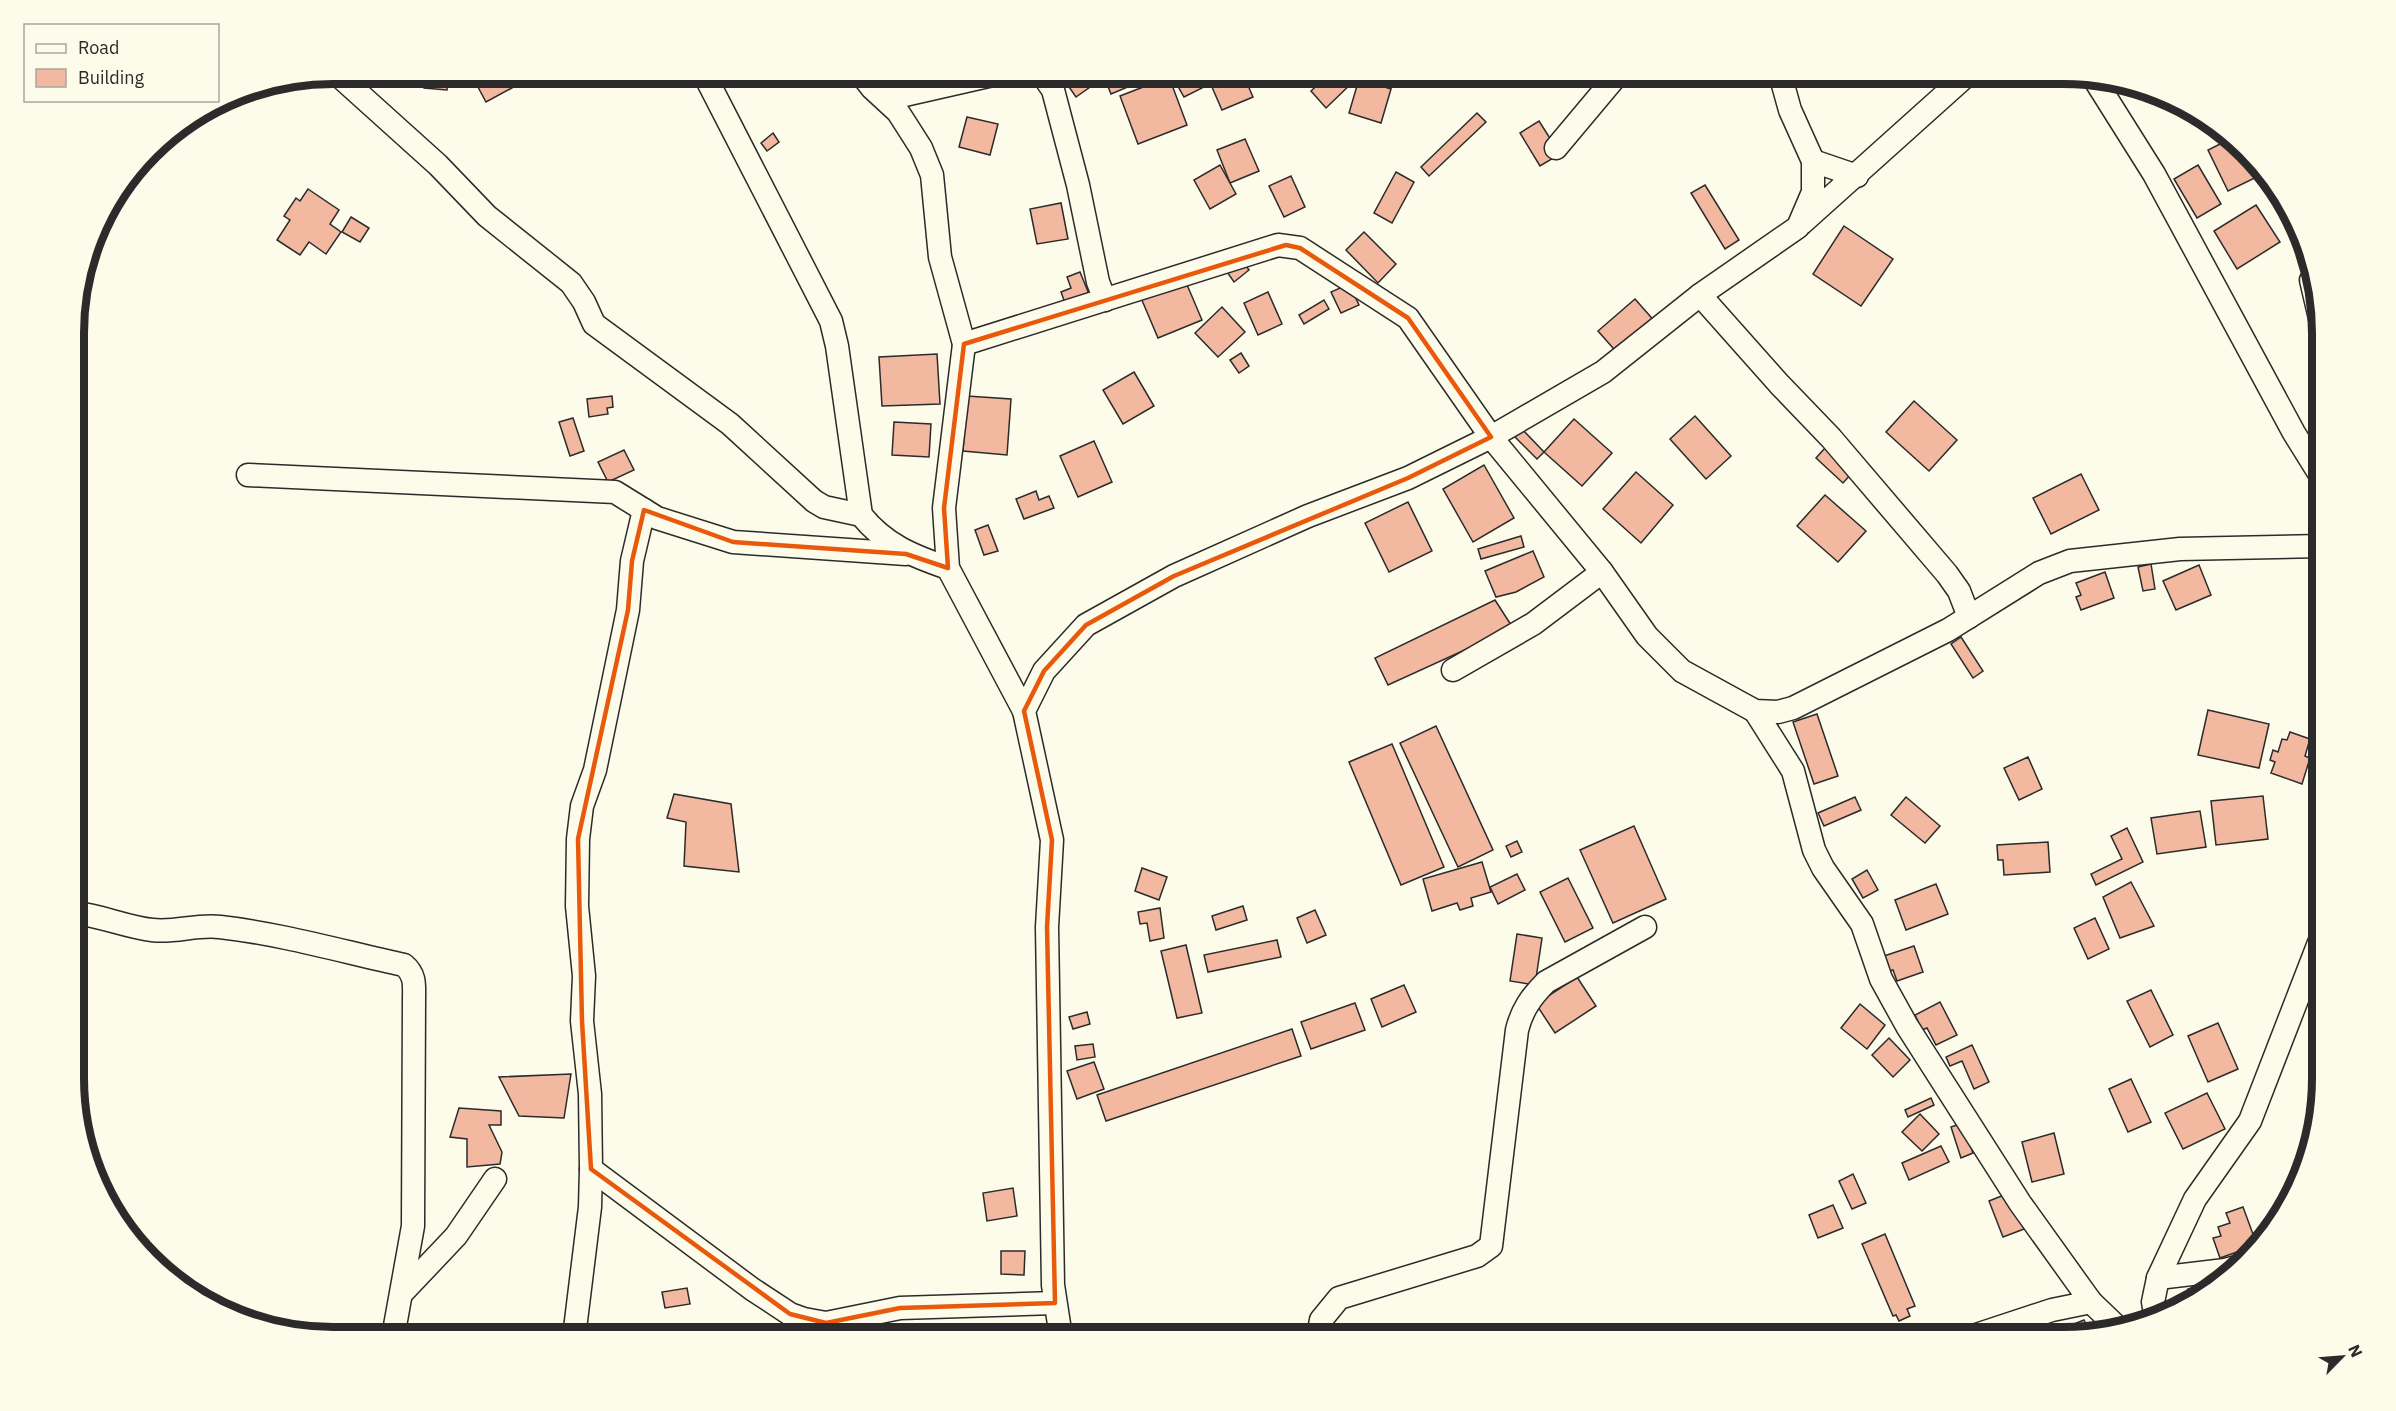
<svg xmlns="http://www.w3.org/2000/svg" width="2396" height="1411" font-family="'IBM Plex Sans',sans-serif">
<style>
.building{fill:#f2b8a0;stroke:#2b2b2b;stroke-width:1.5}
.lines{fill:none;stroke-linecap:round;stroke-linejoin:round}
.minor-casing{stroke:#2b2b2b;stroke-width:25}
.minor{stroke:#fdfbea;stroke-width:22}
.marked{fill:none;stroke:#e8590c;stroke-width:4.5;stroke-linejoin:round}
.rim{fill:none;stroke:#2b2b2b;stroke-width:8}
</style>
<rect width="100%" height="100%" fill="#fdfbea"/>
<g class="building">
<polygon points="416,74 448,74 447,90 424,88 424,79 415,78"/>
<polygon points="471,74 530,74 532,77 486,102"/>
<polygon points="1060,74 1096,74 1100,80 1076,97"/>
<polygon points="1103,74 1134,74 1137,83 1111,94"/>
<polygon points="1190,74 1200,74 1206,86 1184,97 1175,81"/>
<polygon points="1218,74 1243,74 1253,97 1222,110 1208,78"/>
<polygon points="1329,74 1354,74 1358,77 1326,108 1311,91"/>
<polygon points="1383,74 1417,74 1391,88"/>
<polygon points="1169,77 1187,125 1138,144 1120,96"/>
<polygon points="1359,79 1391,89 1381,123 1349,113"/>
<polygon points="1477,113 1486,122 1429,176 1421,167"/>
<polygon points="967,117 998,124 990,155 959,147"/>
<polygon points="1539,121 1560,154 1540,166 1520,133"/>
<polygon points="773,133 779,142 767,151 761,143"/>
<polygon points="2232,138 2246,149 2265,173 2228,191 2208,150"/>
<polygon points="1245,139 1259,171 1230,183 1217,150"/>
<polygon points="1220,165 1236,194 1210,209 1194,180"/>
<polygon points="2198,165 2221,204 2197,218 2174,179"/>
<polygon points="1396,172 1414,182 1392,223 1374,213"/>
<polygon points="1291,176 1305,207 1284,217 1269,186"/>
<polygon points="1705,185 1739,240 1725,249 1691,193"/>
<polygon points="308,189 339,210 330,224 341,232 326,254 309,242 300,255 277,240 290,220 284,216 296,198 300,201"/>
<polygon points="1061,203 1068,239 1037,244 1030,209"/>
<polygon points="2256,205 2280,242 2237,269 2214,231"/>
<polygon points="351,217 369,228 360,242 342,232"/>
<polygon points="1844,226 1893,259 1861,306 1813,274"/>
<polygon points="1364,232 1396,264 1378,283 1346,250"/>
<polygon points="1242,261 1249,270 1234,282 1227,272"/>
<polygon points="1080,272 1089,294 1065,303 1061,292 1071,288 1067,277"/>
<polygon points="1185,280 1202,320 1158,338 1141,298"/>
<polygon points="1349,284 1359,305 1341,313 1331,292"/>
<polygon points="1268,292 1282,324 1258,335 1244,303"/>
<polygon points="1635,299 1657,324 1620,356 1598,331"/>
<polygon points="1324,300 1329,309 1304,324 1299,315"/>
<polygon points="1222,307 1245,332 1218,357 1195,333"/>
<polygon points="1241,353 1249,366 1239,373 1230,360"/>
<polygon points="937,354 940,404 882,406 879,357"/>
<polygon points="1134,372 1154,406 1123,424 1103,390"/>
<polygon points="612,396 613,407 607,408 608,414 589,417 587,399"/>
<polygon points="967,396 1011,399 1007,455 963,451"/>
<polygon points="1914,401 1957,440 1929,471 1886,432"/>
<polygon points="1695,416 1731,456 1706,479 1670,439"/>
<polygon points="573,418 584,451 570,456 559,422"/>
<polygon points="1574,419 1612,453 1582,486 1544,452"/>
<polygon points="894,422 931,424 929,457 892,455"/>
<polygon points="1520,427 1544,452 1537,459 1513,435"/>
<polygon points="1094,441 1112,482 1078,497 1060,456"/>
<polygon points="1825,448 1852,473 1843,483 1816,458"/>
<polygon points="624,450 634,470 608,482 598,462"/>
<polygon points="1484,465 1514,518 1473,542 1443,489"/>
<polygon points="1636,472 1673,505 1641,543 1603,509"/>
<polygon points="2081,474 2099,510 2051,534 2033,498"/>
<polygon points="1036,491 1039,500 1049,496 1054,508 1024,519 1016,499"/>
<polygon points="1825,495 1866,531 1838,562 1797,526"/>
<polygon points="1408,502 1432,551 1389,572 1365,523"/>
<polygon points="988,525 998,551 984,555 975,530"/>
<polygon points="1521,536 1524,547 1481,559 1478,549"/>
<polygon points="1533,551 1544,577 1516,592 1496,597 1485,571"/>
<polygon points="2151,564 2155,589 2143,591 2138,567"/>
<polygon points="2199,565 2211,595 2176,610 2163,581"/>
<polygon points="2105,572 2114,598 2081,610 2076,597 2081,595 2076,583"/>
<polygon points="1495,600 1513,628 1388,685 1375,658"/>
<polygon points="1961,637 1983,671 1973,678 1951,644"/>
<polygon points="2208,710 2269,724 2259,768 2198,755"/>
<polygon points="1817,714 1838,776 1814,784 1793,722"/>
<polygon points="1436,726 1493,850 1458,867 1400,743"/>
<polygon points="2290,732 2310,739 2305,756 2310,758 2302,784 2271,773 2275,762 2270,760 2273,750 2278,752 2282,739 2287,740"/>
<polygon points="1392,744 1444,867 1401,885 1349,762"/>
<polygon points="2028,757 2042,789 2019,800 2004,768"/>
<polygon points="674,794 731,804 739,872 684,866 686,822 667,818"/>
<polygon points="2263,796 2268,839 2216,845 2211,801"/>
<polygon points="1855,797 1861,810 1824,826 1818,813"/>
<polygon points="1906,797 1940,826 1925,843 1891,815"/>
<polygon points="2200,811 2206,847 2157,854 2151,818"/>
<polygon points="1634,826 1666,899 1613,923 1580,850"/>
<polygon points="2127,828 2143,862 2096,885 2091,874 2122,859 2111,836"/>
<polygon points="1517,841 1522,852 1511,857 1506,846"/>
<polygon points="2048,842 2050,872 2004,875 2003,860 1998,860 1997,845"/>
<polygon points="1482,862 1491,892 1471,898 1473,906 1460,910 1457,903 1432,911 1423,879"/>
<polygon points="1142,868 1167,877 1159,900 1135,891"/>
<polygon points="1867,870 1878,890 1863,898 1852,879"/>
<polygon points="1517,874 1525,890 1498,904 1490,887"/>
<polygon points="1568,878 1593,928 1565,942 1540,892"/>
<polygon points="2131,882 2154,926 2120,938 2103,897"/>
<polygon points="1936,884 1948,914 1906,930 1895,900"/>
<polygon points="1243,906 1247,920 1216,930 1212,916"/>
<polygon points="1160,908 1164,938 1150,941 1147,923 1140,924 1138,912"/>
<polygon points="1315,910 1326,935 1307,943 1297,918"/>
<polygon points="2095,918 2109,949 2088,959 2074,928"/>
<polygon points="1517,934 1542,938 1535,985 1510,981"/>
<polygon points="1277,940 1281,957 1208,972 1204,955"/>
<polygon points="1186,945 1202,1013 1177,1018 1161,951"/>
<polygon points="1914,946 1923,972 1897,981 1893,970 1889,971 1884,956"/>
<polygon points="1577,977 1596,1006 1555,1033 1536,1004"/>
<polygon points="1404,985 1416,1012 1382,1027 1371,999"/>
<polygon points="2151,990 2173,1035 2150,1047 2127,1001"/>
<polygon points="1940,1002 1957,1035 1936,1045 1927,1028 1922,1030 1915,1015"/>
<polygon points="1355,1003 1365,1030 1311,1049 1301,1022"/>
<polygon points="1860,1004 1885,1025 1867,1049 1841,1028"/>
<polygon points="1087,1012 1090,1024 1073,1029 1069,1017"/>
<polygon points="2218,1023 2238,1069 2208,1082 2188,1036"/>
<polygon points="1292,1029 1301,1056 1106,1121 1097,1095"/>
<polygon points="1889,1038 1910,1060 1893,1077 1872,1055"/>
<polygon points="1093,1044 1095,1057 1077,1060 1075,1046"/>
<polygon points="1972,1045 1989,1082 1974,1089 1962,1061 1950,1066 1946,1057"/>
<polygon points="1094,1062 1104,1089 1077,1099 1067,1071"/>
<polygon points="571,1074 564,1118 519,1116 499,1077"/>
<polygon points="2131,1079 2151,1122 2128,1132 2109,1089"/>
<polygon points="2207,1093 2225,1129 2183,1149 2165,1113"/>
<polygon points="1931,1098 1934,1105 1908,1117 1905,1110"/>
<polygon points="459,1108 501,1111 501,1125 489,1125 502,1152 500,1164 467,1167 467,1139 450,1137"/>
<polygon points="1920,1114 1939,1134 1922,1151 1902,1132"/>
<polygon points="1963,1123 1973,1153 1961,1158 1951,1127"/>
<polygon points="2054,1133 2064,1174 2032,1182 2022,1142"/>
<polygon points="1941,1146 1949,1162 1909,1180 1902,1163"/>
<polygon points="1853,1174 1866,1203 1852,1209 1839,1181"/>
<polygon points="1013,1188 1017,1216 987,1221 983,1193"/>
<polygon points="2009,1193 2024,1229 2003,1237 1989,1201"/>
<polygon points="1833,1205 1843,1228 1818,1238 1809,1215"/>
<polygon points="2243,1207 2257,1245 2220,1258 2213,1238 2221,1236 2218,1227 2230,1223 2226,1213"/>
<polygon points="1885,1234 1915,1306 1907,1309 1910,1316 1899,1321 1896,1315 1893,1316 1862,1244"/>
<polygon points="1001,1251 1025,1251 1024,1275 1001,1274"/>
<polygon points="2219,1283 2193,1303 2186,1305 2185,1299 2190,1298 2188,1289"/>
<polygon points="687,1288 690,1304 665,1308 662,1292"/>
<polygon points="2084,1320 2090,1331 2080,1336 2074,1324"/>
<polygon points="1818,1324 1826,1337 1799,1337"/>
</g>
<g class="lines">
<defs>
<g id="minor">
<polyline points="337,74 438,165 487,216 571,283 584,302 594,324 730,424 814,501 824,507 861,515"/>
<path d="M704 74 831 321 837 346 861 515C885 545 913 556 948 568"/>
<polyline points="861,74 872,88 898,112 921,148 932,175 940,257 964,344 944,508 948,568 1024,711"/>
<polyline points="1042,74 1053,90 1078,185 1098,282 1105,300"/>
<polyline points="2093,77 2154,174 2294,433 2322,478"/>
<polyline points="887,99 997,74"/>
<polyline points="1556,148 1618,74"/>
<polyline points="1813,161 1857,176"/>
<polyline points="1802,223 1968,74"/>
<polyline points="2311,280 2322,327"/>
<polyline points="1700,295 1780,385 1831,438 1947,574 1959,591 1969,617"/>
<polyline points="964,344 1278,245 1300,248 1408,318 1491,437 1602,572 1647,636 1682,671 1755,711 1778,712 1793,708 1948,630 2039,573 2070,561 2180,549 2322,546"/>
<polyline points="248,475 615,492 657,518 733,542 906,554"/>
<polyline points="1453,670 1533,624 1602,572"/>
<polyline points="1755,711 1793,771 1814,850 1823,868 1862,924 1881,979 1907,1026 2020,1203 2091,1302 2116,1326"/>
<path d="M76 913C102 916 126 927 152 930 175 933 197 924 220 927 282 934 344 952 404 965 416 975 414 986 414 1000L413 1226 393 1337"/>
<polyline points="591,1169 752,1289 790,1314 804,1319 826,1323 900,1308 1055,1303"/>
<polyline points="2158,1278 2225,1270 2241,1266"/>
<polyline points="402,1293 456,1236 495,1179"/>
<polyline points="2155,1314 2153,1302 2158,1278 2195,1199 2250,1121 2322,935"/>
<polyline points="574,1337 590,1207 591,1169 590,1094 582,1021 584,976 577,906 578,839 582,806 595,770 628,610 632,561 644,510"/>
<polyline points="1061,1337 1053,1285 1047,927 1052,840 1024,711 1044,671 1086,625 1174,576 1308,516 1408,478 1491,437 1603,372 1700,295 1798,227 1813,192 1813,161 1790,110 1780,74"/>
<path d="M1318 1337 1321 1320 1339 1298 1477 1256 1491 1246 1517 1030C1522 1010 1531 997 1546 982L1645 927"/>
<polyline points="1970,1337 2052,1310 2091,1302"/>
</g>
</defs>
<use href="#minor" class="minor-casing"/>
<use href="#minor" class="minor"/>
</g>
<path class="marked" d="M1286 245 1300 248 1408 318 1491 437 1408 478 1174 576 1086 625 1044 671 1024 711 1052 840 1047 927 1055 1303 900 1308 826 1323 790 1314 591 1169 582 1021 578 839 628 610 632 561 644 510 733 542 906 554 948 568 944 508 964 344Z"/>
<path d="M0 0H2396V1411H0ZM333 84H2063A249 249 0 0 1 2312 333V1078A249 249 0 0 1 2063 1327H333A249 249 0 0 1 84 1078V333A249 249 0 0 1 333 84Z" fill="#fdfbea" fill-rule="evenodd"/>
<path class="rim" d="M333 84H2063A249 249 0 0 1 2312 333V1078A249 249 0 0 1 2063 1327H333A249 249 0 0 1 84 1078V333A249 249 0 0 1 333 84Z"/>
<rect x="24" y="24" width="195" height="78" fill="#fdfbea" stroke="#a9a89e" stroke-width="1.5"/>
<rect x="36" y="44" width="30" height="9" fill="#fdfbea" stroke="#a9a89e" stroke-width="1.5"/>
<text x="78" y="54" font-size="18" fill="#2b2b2b">Road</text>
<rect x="36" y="69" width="30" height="18" fill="#f2b8a0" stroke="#a9a89e" stroke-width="1.5"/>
<text x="78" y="84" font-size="18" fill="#2b2b2b">Building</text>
<g transform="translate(2342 1357) rotate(65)" stroke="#fdfbea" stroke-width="4.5" paint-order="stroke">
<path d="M0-4.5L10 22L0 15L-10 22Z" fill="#2b2b2b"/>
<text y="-9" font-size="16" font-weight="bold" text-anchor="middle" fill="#2b2b2b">N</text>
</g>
</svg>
